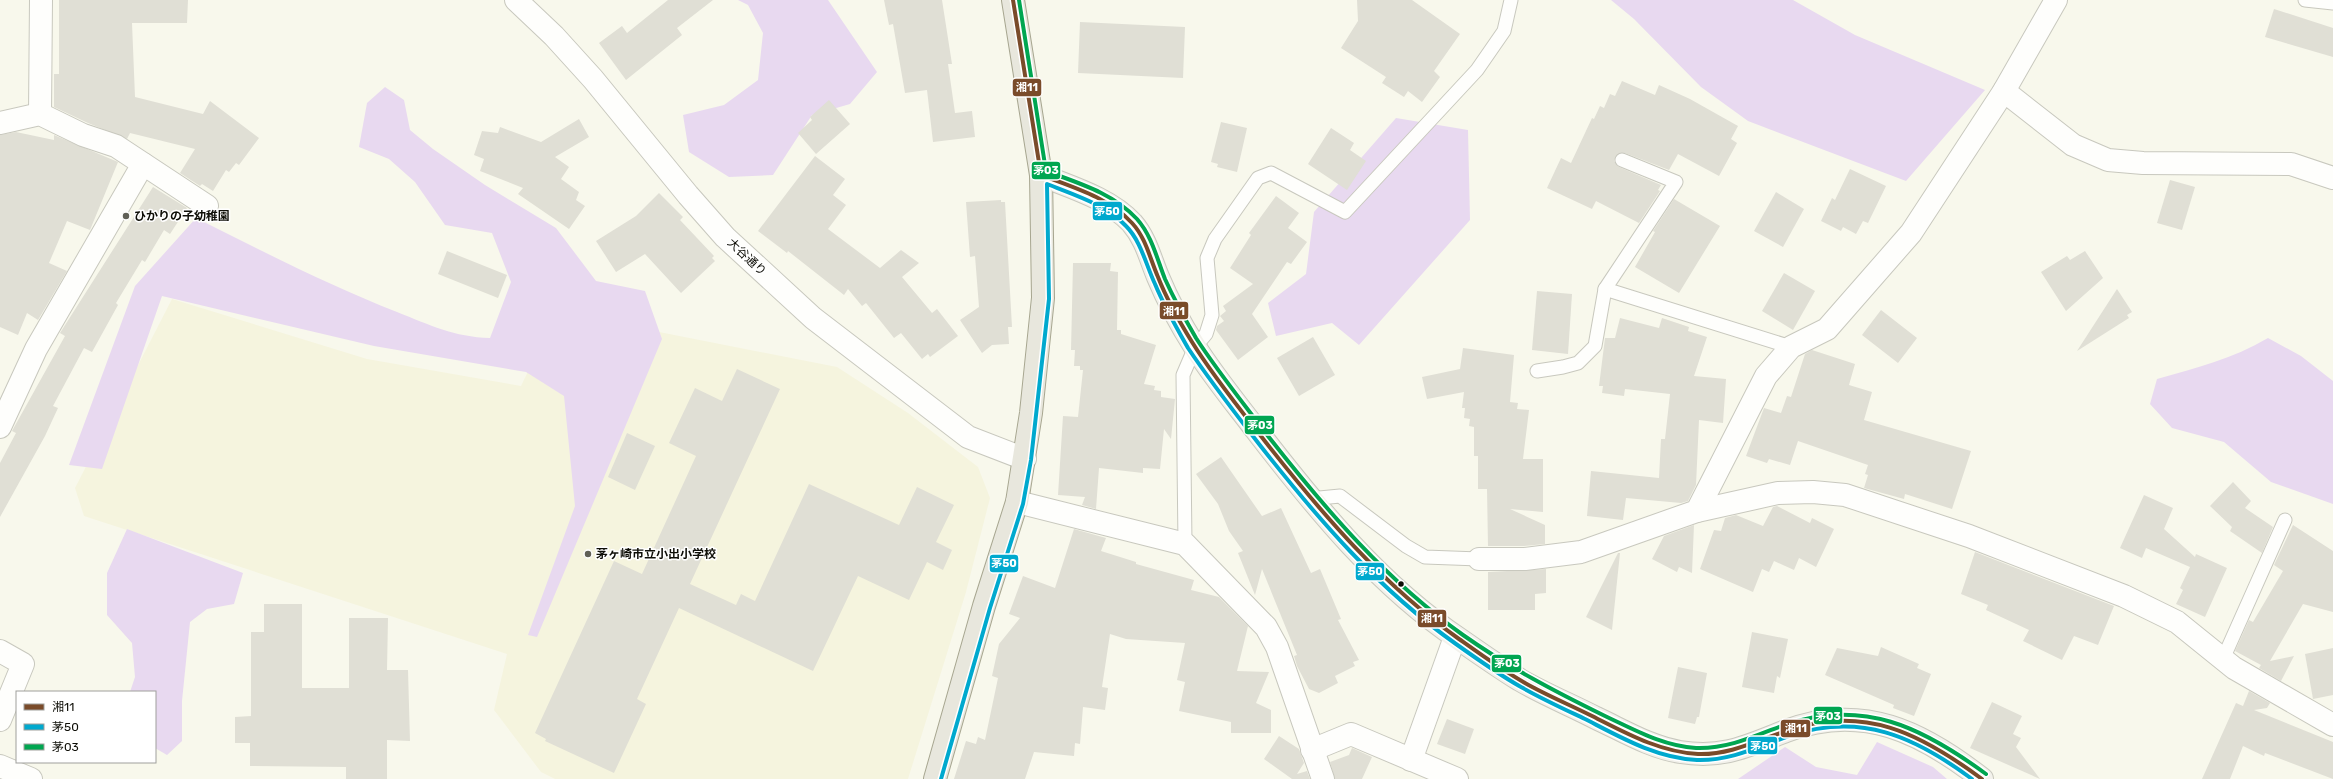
<svg xmlns="http://www.w3.org/2000/svg" width="2333" height="779" font-family="Rubik,'Noto Sans JP',sans-serif">
<style>
.built{fill:#f5f4de}
.green{fill:#e8d9f0}
.building{fill:#e0dfd5}
.lines{fill:none;stroke-linecap:round;stroke-linejoin:round}
.service-casing{stroke:#c8c8be;stroke-width:15}
.minor-casing{stroke:#c8c8be;stroke-width:24}
.tertiary-casing{stroke:#c8c8be;stroke-width:24}
.secondary-casing{stroke:#c8c8be;stroke-width:24}
.primary-casing{stroke:#a7a690;stroke-width:24}
.service{stroke:#fefefc;stroke-width:13}
.minor{stroke:#fefefc;stroke-width:22}
.tertiary{stroke:#fefefc;stroke-width:22}
.secondary{stroke:#f3f2ec;stroke-width:22}
.primary{stroke:#e8e7dd;stroke-width:22}
.bus-1-casing{stroke:#fff;stroke-width:7}
.bus-2-casing{stroke:#fff;stroke-width:7}
.bus-3-casing{stroke:#fff;stroke-width:7}
.bus-1{stroke:#7a4b2a;stroke-width:4}
.bus-2{stroke:#00a9ce;stroke-width:4}
.bus-3{stroke:#00a651;stroke-width:4}
.poi-dot{fill:#606057;stroke:#fff;stroke-width:1.5}
.bus-dot{fill:#0e0e07;stroke:#fff;stroke-width:1.5}
.labels{text-anchor:middle;stroke-width:3;stroke-linejoin:round;paint-order:stroke}
.poi-label{font-size:12px;font-weight:bold;fill:#0e0e07;stroke:#fff;text-anchor:start}
.street-label{font-size:12px;fill:#0e0e07;stroke:#fff}
.line-badge{stroke:#fff;stroke-width:1.5}
.badge-label{font-size:11px;text-anchor:middle;font-weight:bold;fill:#fff}
</style>
<rect width="100%" height="100%" fill="#f8f8ec"/>
<polygon class="built" points="568,289 649,330 837,367 908,413 978,467 990,498 966,592 908,779 555,779 541,772 494,710 507,654 84,516 75,488 172,299 367,359 521,386"/>
<g class="green">
<polygon points="738,0 828,0 877,72 850,104 812,115 773,175 729,177 689,152 683,115 724,105 758,80 763,33 748,5"/>
<polygon points="1611,0 1793,0 1855,35 1985,90 1906,181 1748,121 1701,87 1634,19"/>
<path d="M385 87 404 100 410 130 433 149 485 185 556 228 596 281 645 291 662 339 537 637 528 635 575 506 564 396 526 372 374 346 162 296 102 469 69 465 135 286 196 218C262 251 328 285 397 312 430 325 454 337 490 338L511 282 492 233 445 225 415 182 389 159 359 147 367 103Z"/>
<polygon points="1396,118 1468,130 1470,220 1359,345 1332,323 1276,336 1268,303 1306,274 1314,212"/>
<path d="M2268 338 2301 356 2333 381V504L2271 482 2224 442 2172 428 2150 404 2157 379C2195 368 2233 359 2268 338Z"/>
<polygon points="127,529 243,573 234,604 207,609 190,622 182,701 182,741 167,755 155,748 155,692 130,692 135,677 132,643 107,615 107,573"/>
<polygon points="1877,742 1933,767 1947,779 1738,779 1785,747 1816,767 1857,775"/>
</g>
<g class="building">
<polygon points="59,0 188,0 187,23 132,23 135,97 203,114 210,101 259,138 239,165 236,163 229,172 226,170 213,191 202,184 200,186 180,173 195,149 130,133 127,139 88,123 54,107 54,74 59,74"/>
<polygon points="668,0 713,0 677,28 682,35 626,80 599,43 622,26 627,33"/>
<polygon points="884,0 942,0 952,64 948,64 955,113 972,111 975,137 933,142 927,90 905,93 893,24 889,25"/>
<polygon points="1357,0 1412,0 1460,34 1434,71 1440,77 1422,102 1408,91 1404,97 1382,83 1386,77 1341,48 1358,21"/>
<polygon points="2274,9 2333,28 2333,57 2265,37"/>
<polygon points="1080,22 1185,27 1183,78 1078,73"/>
<polygon points="1622,81 1655,95 1659,85 1690,99 1738,126 1731,139 1737,143 1719,176 1678,154 1669,170 1625,153 1617,154 1614,161 1619,167 1661,185 1658,190 1660,191 1639,223 1596,201 1592,209 1547,188 1561,158 1571,163 1592,118 1594,119 1600,106 1604,108 1610,94 1615,96"/>
<polygon points="829,100 850,124 816,154 798,133 812,120 810,117"/>
<polygon points="579,119 589,137 555,157 569,167 561,179 579,192 576,200 585,206 569,229 518,194 523,188 480,171 484,159 474,155 482,131 498,133 500,127 541,142"/>
<polygon points="1221,122 1247,128 1237,172 1217,167 1218,164 1211,162"/>
<polygon points="1331,128 1354,143 1350,150 1366,161 1347,190 1308,164"/>
<polygon points="16,132 54,140 54,135 118,162 90,230 67,221 49,263 67,271 38,320 27,313 18,335 0,327 0,135"/>
<polygon points="815,156 845,179 833,195 846,205 828,229 880,268 901,250 919,263 902,277 932,313 937,309 958,336 930,357 928,354 922,359 901,333 894,338 866,303 862,306 848,289 844,295 788,251 787,253 758,231"/>
<polygon points="1850,169 1886,186 1868,223 1863,221 1856,234 1843,227 1841,231 1821,221 1832,198 1835,200"/>
<polygon points="2170,180 2195,187 2182,230 2157,223"/>
<polygon points="153,187 187,208 170,234 164,230 145,262 142,260 116,303 118,305 92,352 84,348 53,406 58,408 45,436 0,517 0,463 16,433 12,431 65,336 60,333"/>
<polygon points="1776,192 1804,209 1783,247 1754,231"/>
<polygon points="659,193 683,217 680,220 714,256 712,258 715,261 681,293 645,254 616,272 596,241 636,216"/>
<polygon points="1276,196 1299,213 1288,228 1307,242 1291,264 1287,262 1252,314 1268,337 1238,360 1216,330 1217,326 1224,321 1220,316 1226,311 1223,306 1253,284 1230,268 1251,235 1249,233"/>
<polygon points="1674,199 1720,226 1679,293 1635,267 1655,232 1653,231"/>
<polygon points="1001,200 1001,202 1005,202 1012,327 1008,327 1009,344 992,345 982,353 960,320 979,307 975,256 970,257 966,202"/>
<polygon points="447,251 507,275 498,298 438,274"/>
<polygon points="2085,251 2103,278 2066,311 2041,272 2067,256 2070,260"/>
<polygon points="1073,263 1111,263 1110,271 1118,272 1117,330 1121,330 1121,334 1156,345 1144,384 1155,386 1154,390 1161,391 1161,397 1175,399 1171,439 1164,429 1160,469 1143,468 1143,473 1099,468 1096,509 1082,505 1085,497 1058,495 1063,416 1078,417 1083,370 1080,370 1080,366 1074,366 1075,350 1071,350"/>
<polygon points="1784,273 1815,291 1793,330 1762,311"/>
<polygon points="2117,289 2132,312 2127,315 2129,318 2077,351"/>
<polygon points="1537,291 1572,294 1568,354 1532,350"/>
<polygon points="1881,310 1917,338 1898,363 1862,335"/>
<polygon points="1620,318 1659,328 1662,318 1689,327 1688,331 1707,337 1694,376 1726,379 1723,423 1699,420 1696,485 1688,501 1681,503 1626,498 1623,520 1587,516 1591,471 1659,478 1661,439 1665,439 1670,394 1625,389 1624,396 1602,393 1603,386 1599,386 1605,338 1615,338"/>
<polygon points="1313,337 1335,375 1299,396 1277,358"/>
<polygon points="1463,348 1514,355 1510,402 1518,403 1517,409 1529,410 1523,459 1543,459 1543,512 1510,509 1545,525 1545,544 1524,546 1488,546 1487,489 1478,489 1478,456 1474,456 1474,427 1469,426 1470,419 1464,418 1465,408 1462,408 1464,392 1427,399 1422,377 1460,369"/>
<polygon points="1812,350 1855,364 1849,385 1872,392 1864,420 1971,451 1952,509 1905,494 1904,499 1864,488 1868,475 1865,474 1868,465 1798,441 1790,465 1769,459 1767,463 1746,456 1764,408 1781,413 1787,396 1791,397 1805,354"/>
<polygon points="737,369 780,389 690,584 736,605 741,594 755,601 809,484 899,525 917,487 954,505 936,542 952,550 943,570 927,562 909,600 858,576 813,671 679,608 637,699 646,704 614,773 545,741 546,739 535,733 614,561 642,574 696,456 669,443 695,388 722,401"/>
<polygon points="627,433 655,446 635,490 608,477"/>
<polygon points="1221,457 1262,516 1281,508 1311,573 1320,569 1341,619 1338,620 1359,660 1353,662 1355,666 1335,676 1338,683 1319,693 1309,689 1297,666 1294,656 1297,655 1262,569 1255,595 1238,553 1243,551 1229,531 1218,504 1196,474"/>
<polygon points="2233,482 2251,501 2245,508 2273,527 2262,553 2230,531 2232,527 2210,506"/>
<polygon points="2144,495 2173,508 2164,529 2195,557 2196,554 2227,568 2205,617 2176,604 2183,590 2180,588 2190,567 2146,548 2142,558 2120,548"/>
<polygon points="1777,506 1810,523 1812,518 1834,529 1816,567 1799,558 1794,570 1774,561 1769,572 1762,569 1753,592 1700,569 1714,530 1721,531 1725,518 1736,515 1763,526 1773,507"/>
<polygon points="1694,525 1692,573 1679,567 1677,572 1652,559 1664,536"/>
<polygon points="2293,525 2333,551 2333,612 2303,604 2270,661 2294,656 2281,681 2259,668 2261,665 2235,651 2249,620 2253,622 2283,571 2274,565"/>
<polygon points="1074,529 1106,538 1101,551 1136,562 1136,564 1194,580 1191,590 1219,597 1248,626 1237,671 1269,672 1256,703 1271,710 1271,733 1231,733 1231,722 1179,711 1185,682 1177,680 1185,643 1126,639 1110,634 1102,687 1108,688 1105,710 1083,707 1080,744 1075,743 1074,756 1034,752 1025,779 954,779 966,741 976,744 978,737 985,740 998,678 992,676 999,644 1020,618 1009,614 1023,576 1055,588"/>
<polygon points="1975,552 2114,606 2098,645 2074,636 2062,660 2023,641 2029,630 1986,610 1988,605 1961,594"/>
<polygon points="1618,553 1620,553 1612,630 1586,617"/>
<polygon points="1546,569 1546,593 1535,594 1535,610 1488,610 1488,572"/>
<polygon points="264,604 302,604 302,688 349,688 349,618 388,618 387,670 408,670 410,741 387,740 387,779 346,779 346,767 250,766 250,743 235,743 235,717 251,716 251,632 264,632"/>
<polygon points="1752,632 1788,639 1780,678 1777,676 1774,693 1742,687"/>
<polygon points="1881,647 1919,664 1917,668 1931,674 1914,716 1893,708 1894,705 1825,675 1837,648 1878,656"/>
<polygon points="2333,648 2333,695 2313,699 2305,654"/>
<polygon points="1678,667 1707,673 1699,717 1697,717 1695,724 1668,718"/>
<polygon points="2249,691 2270,703 2267,708 2254,710 2333,742 2333,779 2265,753 2264,756 2243,746 2230,779 2202,779 2236,703 2243,706"/>
<polygon points="1992,702 2022,716 2013,734 2021,738 2016,747 2040,779 1970,748"/>
<polygon points="1447,719 1474,729 1465,754 1437,744"/>
<polygon points="1279,736 1299,749 1304,763 1297,774 1307,771 1310,779 1292,779 1264,759"/>
<polygon points="1352,748 1372,757 1362,779 1335,779 1330,762 1349,755"/>
</g>
<g class="lines">
<defs>
<g id="service">
<polyline points="2305,0 2333,3"/>
<polyline points="1605,289 1791,347"/>
<polyline points="1537,371 1563,367 1578,363 1595,346 1605,289 1676,182 1622,160"/>
<polyline points="1309,499 1340,496 1406,546 1425,557 1479,559"/>
<polyline points="1185,544 1183,375 1195,347 1206,334 1212,315 1207,258 1215,239 1258,178 1271,173 1345,212 1477,70 1504,31 1511,0"/>
<polyline points="2223,659 2285,520"/>
</g>
<g id="minor">
<polyline points="2004,91 2073,145 2108,160 2143,163 2291,164 2333,178"/>
<polyline points="40,114 41,0"/>
<polyline points="0,123 40,114 83,135 116,146 207,206"/>
<polyline points="0,427 36,349 143,164"/>
<polyline points="1017,502 1185,544 1266,627 1277,647 1323,779"/>
<polyline points="1697,511 1778,493 1813,492 1845,495 1969,536 2124,596 2177,622 2234,668 2333,725"/>
<polyline points="1479,559 1525,559 1581,552 1697,511 1766,376 1791,347 1827,329 1911,233 2004,91 2056,0"/>
<polyline points="0,651 23,664 0,720"/>
<polyline points="1312,750 1351,734 1457,779"/>
<polyline points="1411,760 1455,637"/>
<polyline points="0,766 31,779"/>
</g>
<polyline id="tertiary" points="516,0 554,36 593,79 688,195 725,237 813,318 968,437 1025,459"/>
<path id="secondary" d="M1041 175C1070 187 1109 198 1132 223 1146 239 1150 258 1158 277 1168 301 1181 325 1195 347 1214 377 1238 406 1260 435 1318 510 1380 586 1459 639 1479 653 1499 667 1520 680 1544 694 1571 705 1596 718 1624 731 1650 747 1680 752 1724 759 1747 746 1786 731 1862 702 1922 732 1982 779"/>
<polyline id="primary" points="935,779 984,606 1017,502 1031,413 1043,298 1041,175 1013,0"/>
</defs>
<use href="#service" class="service-casing"/>
<use href="#minor" class="minor-casing"/>
<use href="#tertiary" class="tertiary-casing"/>
<use href="#secondary" class="secondary-casing"/>
<use href="#primary" class="primary-casing"/>
<use href="#service" class="service"/>
<use href="#minor" class="minor"/>
<use href="#tertiary" class="tertiary"/>
<use href="#secondary" class="secondary"/>
<use href="#primary" class="primary"/>
<defs>
<g id="bus-1">
<polyline points="1013,0 1041,175"/>
<path d="M1041 175C1072 187 1108 197 1132 223 1146 238 1150 259 1158 277 1167 300 1179 321 1192 342 1213 376 1239 408 1264 440 1322 514 1382 584 1459 639 1480 654 1502 670 1525 683 1546 695 1568 704 1590 715 1624 732 1659 752 1698 754 1730 755 1756 741 1786 731 1863 704 1920 733 1982 779"/>
</g>
<path id="bus-2" d="M941 779 990 608 1023 504 1031 460 1049 299 1047 184C1074 195 1105 204 1126 226 1141 241 1146 265 1155 284 1164 306 1176 327 1188 348 1210 381 1235 413 1259 444 1318 519 1378 589 1456 644 1477 659 1498 674 1521 687 1542 699 1564 709 1585 719 1620 737 1656 758 1697 760 1730 761 1758 747 1789 736 1860 712 1914 736 1972 779"/>
<path id="bus-3" d="M1019 0 1046 171C1078 183 1113 193 1137 219 1152 236 1157 259 1165 279 1174 299 1185 319 1196 338 1218 372 1244 404 1268 436 1326 510 1386 580 1463 635 1510 668 1554 691 1605 716 1635 730 1663 746 1696 748 1728 749 1755 736 1784 725 1863 698 1922 727 1986 774"/>
</defs>
<use href="#bus-1" class="bus-1-casing"/>
<use href="#bus-2" class="bus-2-casing"/>
<use href="#bus-3" class="bus-3-casing"/>
<use href="#bus-1" class="bus-1"/>
<use href="#bus-2" class="bus-2"/>
<use href="#bus-3" class="bus-3"/>
</g>
<g class="poi-dot">
<circle cx="126" cy="216" r="4"/>
<circle cx="588" cy="554" r="4"/>
</g>
<circle class="bus-dot" cx="1401" cy="584" r="3.5"/>
<g class="labels">
<g class="poi-label">
<text x="134" y="220">ひかりの子幼稚園</text>
<text x="596" y="558">茅ヶ崎市立小出小学校</text>
</g>
<g class="street-label">
<text transform="translate(747 257) rotate(43)" y="4">大谷通り</text>
</g>
</g>
<g class="line-badge">
<rect x="1012" y="78" width="30" height="19" rx="4" fill="#7a4b2a"/>
<rect x="1031" y="161" width="30" height="19" rx="4" fill="#00a651"/>
<rect x="1092" y="201" width="31" height="20" rx="4" fill="#00a9ce"/>
<rect x="1159" y="301" width="30" height="19" rx="4" fill="#7a4b2a"/>
<rect x="1244" y="415" width="31" height="20" rx="4" fill="#00a651"/>
<rect x="989" y="554" width="30" height="19" rx="4" fill="#00a9ce"/>
<rect x="1355" y="562" width="30" height="19" rx="4" fill="#00a9ce"/>
<rect x="1417" y="609" width="30" height="19" rx="4" fill="#7a4b2a"/>
<rect x="1491" y="654" width="31" height="19" rx="4" fill="#00a651"/>
<rect x="1813" y="706" width="30" height="19" rx="4" fill="#00a651"/>
<rect x="1780" y="719" width="31" height="19" rx="4" fill="#7a4b2a"/>
<rect x="1747" y="736" width="31" height="19" rx="4" fill="#00a9ce"/>
</g>
<g class="badge-label">
<text x="1027" y="91">湘11</text>
<text x="1046" y="174">茅03</text>
<text x="1107" y="215">茅50</text>
<text x="1174" y="315">湘11</text>
<text x="1260" y="429">茅03</text>
<text x="1004" y="567">茅50</text>
<text x="1370" y="575">茅50</text>
<text x="1432" y="622">湘11</text>
<text x="1507" y="667">茅03</text>
<text x="1828" y="720">茅03</text>
<text x="1796" y="732">湘11</text>
<text x="1763" y="750">茅50</text>
</g>
<rect x="16" y="691" width="140" height="72" fill="#ffffff" stroke="#9f9f9c"/>
<rect x="24" y="704" width="20" height="6" fill="#7a4b2a" stroke="#9f9f9c"/>
<text x="52" y="711" font-size="12" fill="#0e0e07">湘11</text>
<rect x="24" y="724" width="20" height="6" fill="#00a9ce" stroke="#9f9f9c"/>
<text x="52" y="731" font-size="12" fill="#0e0e07">茅50</text>
<rect x="24" y="744" width="20" height="6" fill="#00a651" stroke="#9f9f9c"/>
<text x="52" y="751" font-size="12" fill="#0e0e07">茅03</text>
</svg>
